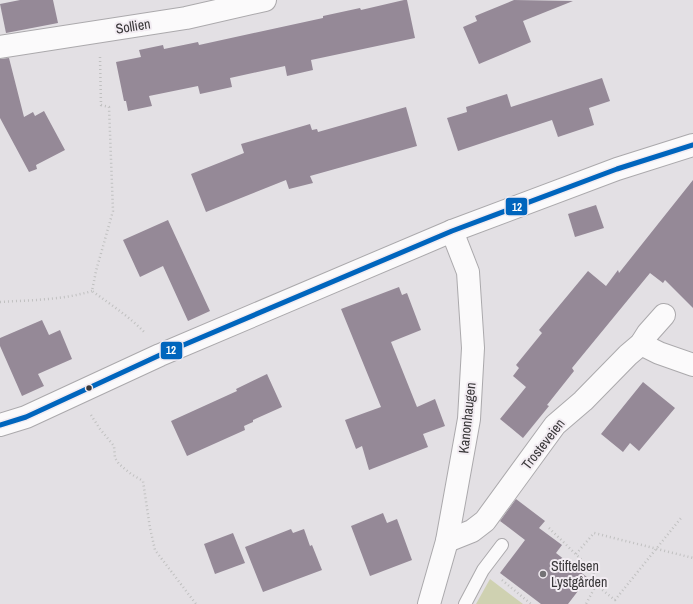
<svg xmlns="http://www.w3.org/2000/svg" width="693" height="604" font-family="'Archivo Narrow',sans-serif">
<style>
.green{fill:#cfd1b1}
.building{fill:#958997}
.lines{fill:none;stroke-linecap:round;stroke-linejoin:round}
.lane-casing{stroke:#aba9ac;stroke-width:14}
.street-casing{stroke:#aba9ac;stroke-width:24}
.secondary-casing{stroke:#aba9ac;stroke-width:24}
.path{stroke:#c0c0c0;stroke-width:2.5;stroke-dasharray:1 3;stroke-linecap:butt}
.lane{stroke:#fbfafb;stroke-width:12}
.street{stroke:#fbfafb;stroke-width:22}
.secondary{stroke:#fbfafb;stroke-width:22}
.bus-1-casing{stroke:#f2ecf2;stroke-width:8}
.bus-1{stroke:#0065bd;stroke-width:5}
.bus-dot{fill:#393739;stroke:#f2ecf2;stroke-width:1.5}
.poi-dot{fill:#747275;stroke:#f2ecf2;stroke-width:1.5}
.labels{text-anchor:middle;stroke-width:4;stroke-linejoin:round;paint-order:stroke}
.street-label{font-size:14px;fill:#393739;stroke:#f2ecf2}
.poi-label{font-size:14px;fill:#393739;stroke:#f2ecf2;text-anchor:start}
.line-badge{stroke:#f2ecf2;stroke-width:1.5}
.badge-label{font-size:11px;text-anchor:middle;font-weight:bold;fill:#fff}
</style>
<rect width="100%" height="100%" fill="#e3e0e4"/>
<polygon class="green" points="490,579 523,604 476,604"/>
<g class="building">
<polygon points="20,0 53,0 58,23 6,33 0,4"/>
<polygon points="404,0 407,0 415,38 311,60 313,70 287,76 285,66 230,78 232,87 200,94 198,86 149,96 152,106 128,111 126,101 124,101 116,62 141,57 139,50 163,45 164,49 198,42 199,45 323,18 323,16 360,8 361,10"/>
<polygon points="514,0 573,1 523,21 531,42 479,64 463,27 477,21 475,16"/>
<polygon points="9,58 24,117 33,112 35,116 44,111 65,150 36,165 37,169 29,172 0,118 0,59"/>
<polygon points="602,78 610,101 589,108 594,125 558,137 552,120 458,151 447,118 467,112 466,107 507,94 511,107 514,106"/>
<polygon points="406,107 417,146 310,176 313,183 289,189 286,180 206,212 191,174 244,153 241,144 310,124 312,130 317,129 318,132"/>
<polygon points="693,180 693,308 665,280 663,283 650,273 572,368 574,371 547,405 549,406 523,438 500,419 526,387 513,376 519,368 516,365 542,333 539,330 588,271 606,286 618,270 619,273"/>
<polygon points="596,205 604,228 575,237 568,214"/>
<polygon points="168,220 210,311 188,321 163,266 140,277 123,240"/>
<polygon points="399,287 402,295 407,293 421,330 391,342 417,407 435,399 445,426 423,434 428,447 369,470 362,446 356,449 345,420 381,407 341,309"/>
<polygon points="42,320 49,335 60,330 72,359 38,374 44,386 22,396 0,346 0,338"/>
<polygon points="267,374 282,407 253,420 253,422 244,426 245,430 187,456 171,421 237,391 236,389"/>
<polygon points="643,382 675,408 639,451 630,443 623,452 601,434"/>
<polygon points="516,499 545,521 539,528 562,545 556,553 588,578 568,604 541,604 500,573 525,540 500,521"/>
<polygon points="383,513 387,523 397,519 412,560 370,576 351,526"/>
<polygon points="291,529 293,533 304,529 310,546 312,545 322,570 263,592 245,547"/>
<polygon points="233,533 245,563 215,574 204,544"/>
</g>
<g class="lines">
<defs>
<polyline id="lane" points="465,604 483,570 502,545"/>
<g id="street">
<polyline points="0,47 186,18 265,0"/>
<polyline points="641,344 659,353 693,365"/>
<polyline points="447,541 472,531 485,521 555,425 583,401 628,355 641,344 648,333 664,315"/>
</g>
<g id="secondary">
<polyline points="0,425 26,417 160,355 452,231 617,169 693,145"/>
<polyline points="429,604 447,541 469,419 473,348 468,272 452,231"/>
</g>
</defs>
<use href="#lane" class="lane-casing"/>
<use href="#street" class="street-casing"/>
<use href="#secondary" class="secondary-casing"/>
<g class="path">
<path d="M100 57 101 105 109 107 113 211 96 271 92 291C110 304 130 317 145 333"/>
<path d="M0 302C31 300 63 300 92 291"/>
<polyline points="91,415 100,429 114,446 115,458 119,464 131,474 143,481 150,528 155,550 196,604"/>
<polyline points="549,528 593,571 596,585 586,604"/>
<polyline points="576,554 594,533 693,558"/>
<polyline points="502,580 531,604"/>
<polyline points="596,585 615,600 681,518"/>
</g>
<use href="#lane" class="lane"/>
<use href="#street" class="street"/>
<use href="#secondary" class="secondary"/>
<defs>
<polyline id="bus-1" points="0,425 26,417 160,355 452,231 617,169 693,145"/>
</defs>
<use href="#bus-1" class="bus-1-casing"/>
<use href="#bus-1" class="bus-1"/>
</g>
<circle class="bus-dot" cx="89" cy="388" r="3.5"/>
<circle class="poi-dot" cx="543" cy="574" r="4"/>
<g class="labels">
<g class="street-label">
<text transform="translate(133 26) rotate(-9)" y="5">Sollien</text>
<text transform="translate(467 418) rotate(-84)" y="5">Kanonhaugen</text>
<text transform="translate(543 444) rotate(-52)" y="5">Trosteveien</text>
</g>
<g class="poi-label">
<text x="551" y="571">Stiftelsen<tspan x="551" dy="16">Lystgården</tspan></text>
</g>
</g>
<g class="line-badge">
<rect x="505" y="197" width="23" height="19" rx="4" fill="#0065bd"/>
<rect x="160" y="341" width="23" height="19" rx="4" fill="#0065bd"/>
</g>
<g class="badge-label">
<text x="517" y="211">12</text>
<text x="171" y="354">12</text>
</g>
</svg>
